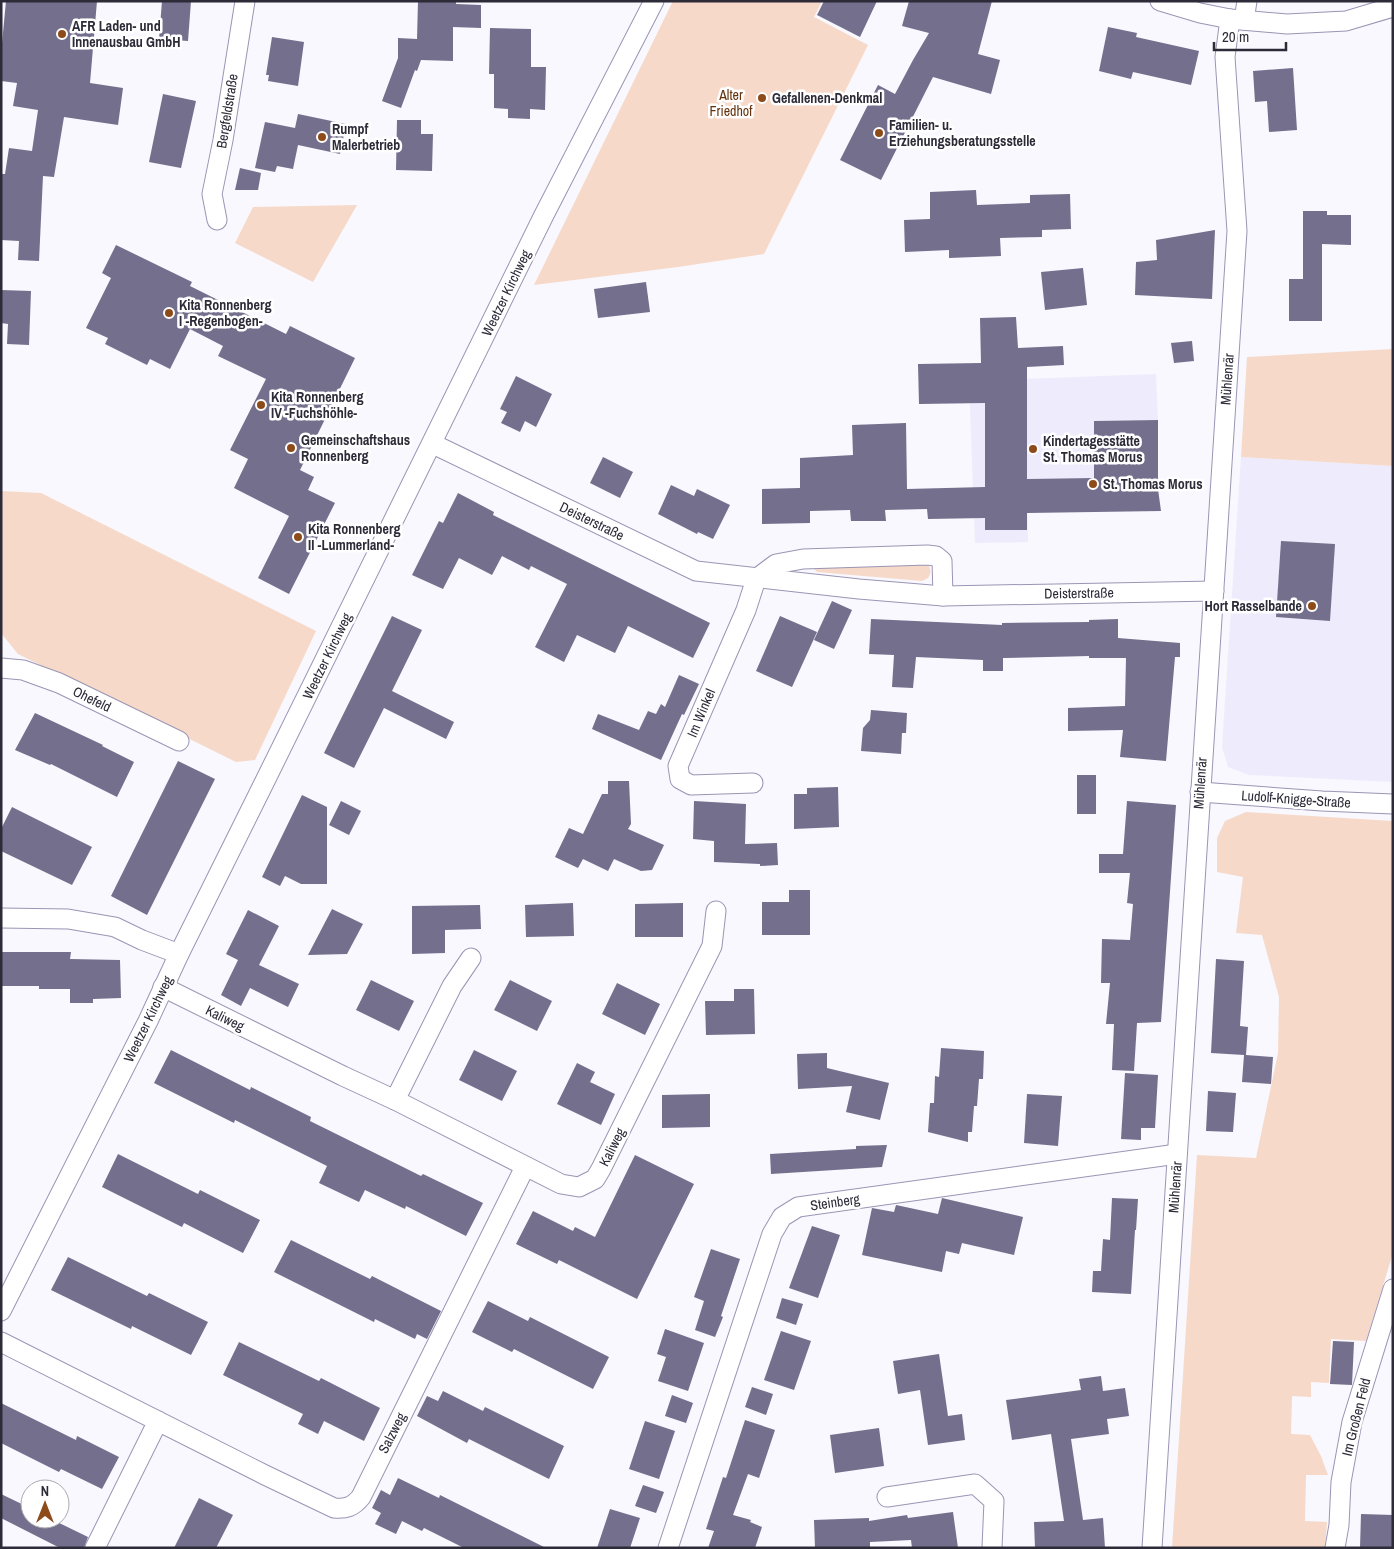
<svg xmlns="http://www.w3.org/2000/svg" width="1394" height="1549" font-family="'Archivo Narrow',sans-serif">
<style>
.built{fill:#eeecfc}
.green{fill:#f6d9c8}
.building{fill:#736f8c}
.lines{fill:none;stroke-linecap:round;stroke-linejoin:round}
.street-casing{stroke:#9a95b4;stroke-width:21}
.street{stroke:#fff;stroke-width:19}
.poi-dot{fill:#8d4b1a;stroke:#fff;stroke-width:2}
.labels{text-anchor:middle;stroke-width:5;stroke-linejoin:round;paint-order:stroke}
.poi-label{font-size:14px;font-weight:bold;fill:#2d2b38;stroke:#fff;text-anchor:start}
.park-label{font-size:14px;fill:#64320b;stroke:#fff}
.street-label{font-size:14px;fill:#2d2b38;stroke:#fff}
</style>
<rect width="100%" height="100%" fill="#f8f8fe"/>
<g class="built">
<polygon points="1156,374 1158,420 1094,421 1094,478 1027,479 1028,542 975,543 969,381"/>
<polygon points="1241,457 1393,466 1393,782 1249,775 1228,767 1222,747"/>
</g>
<g class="green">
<polygon points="673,1 822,1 814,17 868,45 764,254 678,267 534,285"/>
<polygon points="357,205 313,282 235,243 253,207"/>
<polygon points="1393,349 1393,466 1241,457 1247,357"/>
<polygon points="1,491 41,493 316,631 255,760 236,762 18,654 1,633"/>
<path d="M926 562C931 568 932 572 928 578L922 581 817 572 814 569V566Z"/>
<polygon points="1246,812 1393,821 1393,1253 1366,1341 1331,1339 1329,1383 1311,1382 1311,1397 1292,1396 1291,1434 1310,1435 1321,1456 1328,1475 1306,1475 1305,1521 1327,1522 1325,1548 1172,1548 1197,1155 1256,1158 1278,1053 1279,997 1262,935 1236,933 1243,877 1217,872 1217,838 1225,821"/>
</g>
<g class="building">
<polygon points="6,1 97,1 90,83 123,88 118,125 64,117 54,177 43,176 39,261 18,260 19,241 1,240 1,174 5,174 9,148 32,151 38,110 13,106 17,83 1,81 1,54"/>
<polygon points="162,1 191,1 188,41 159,39"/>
<polygon points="418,1 456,1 456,4 481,5 481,28 453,27 453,61 421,60 417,71 415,70 401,108 382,101 398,58 398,38 417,39"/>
<polygon points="824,1 877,1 860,37 817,15"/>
<polygon points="909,1 992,1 978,54 1000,60 991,94 933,77 881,180 840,160 878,85 895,94 913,60 929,33 902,26"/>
<polygon points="1108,27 1137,33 1136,37 1199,51 1191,85 1133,72 1131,79 1099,71"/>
<polygon points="490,28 531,29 531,67 546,67 545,110 530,109 530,119 508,118 508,109 494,108 494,74 489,74"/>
<polygon points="272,37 304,42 298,86 268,81 269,75 266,75"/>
<polygon points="1293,68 1297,130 1269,132 1267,101 1255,102 1253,71"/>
<polygon points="163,94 196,101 181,168 149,162"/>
<polygon points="298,114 346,124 340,154 298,145 293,169 277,166 275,172 255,168 265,122 295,128"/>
<polygon points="397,120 421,120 421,134 433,134 432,171 396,170"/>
<polygon points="240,168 261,173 258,190 235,190"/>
<polygon points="976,190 977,205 1030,203 1030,195 1070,194 1071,229 1042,230 1042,237 1000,238 1001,256 949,258 949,250 905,252 904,220 930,219 930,192"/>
<polygon points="1303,211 1327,211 1327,215 1351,215 1351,245 1322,244 1322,321 1289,321 1289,279 1303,279"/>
<polygon points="1215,230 1212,299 1135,295 1136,262 1157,260 1156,240"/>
<polygon points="116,245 192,282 190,286 286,334 290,326 355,358 300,470 314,477 308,490 335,503 289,594 258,578 289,516 234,488 248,459 230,450 266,379 218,356 223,346 190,329 170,369 150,359 147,365 105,344 108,338 86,328 111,278 102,273"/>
<polygon points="1083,268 1087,305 1045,310 1041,272"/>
<polygon points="646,282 650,312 598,318 594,289"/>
<polygon points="1,290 31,291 29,345 7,344 8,324 1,323"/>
<polygon points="1016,317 1018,348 1063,346 1064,365 1027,367 1027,479 1094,478 1094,421 1158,420 1158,489 1161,511 1027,513 1027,530 985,530 985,518 928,519 927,509 885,510 886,521 851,521 850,510 810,511 810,523 762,524 762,489 800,488 800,458 853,455 852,425 906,423 907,489 985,487 985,403 919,404 918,364 981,363 980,318"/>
<polygon points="1192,341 1194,361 1174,363 1171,343"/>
<polygon points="516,376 552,394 536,427 525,421 520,432 501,423 507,412 500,409"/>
<polygon points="603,457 633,472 620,498 590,483"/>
<polygon points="671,485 694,496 697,489 730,505 713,539 698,532 697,534 658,514"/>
<polygon points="458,493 494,512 493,515 710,623 693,658 628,626 615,653 577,635 564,662 535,647 567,584 531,566 529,570 502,556 492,575 459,558 443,589 412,575 439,521 443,523"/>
<polygon points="1281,541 1335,544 1330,621 1276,617"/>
<polygon points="832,601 852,610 834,649 814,640"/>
<polygon points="392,616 422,630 392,691 454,722 446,739 384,708 354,768 324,753"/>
<polygon points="780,616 817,632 792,687 756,671"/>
<polygon points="871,619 1002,625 1002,623 1089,622 1089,620 1118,619 1118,638 1180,643 1180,657 1175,657 1166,761 1120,757 1123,730 1068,731 1068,708 1125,706 1126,658 1089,658 1089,656 1003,658 1003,671 983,671 983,660 916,657 913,688 892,687 894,655 869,654"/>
<polygon points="679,675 699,684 684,715 682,714 661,760 592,729 598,714 639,730 648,711 656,714 661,704 665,707"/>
<polygon points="871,710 907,713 906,733 902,733 901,754 861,751 863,728 870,720"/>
<polygon points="35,713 103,745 102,746 134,762 117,797 51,764 50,765 15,750"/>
<polygon points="178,761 215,779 147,915 111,896"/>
<rect x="1077" y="775" width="19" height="39"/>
<polygon points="608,781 629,781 631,824 628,829 664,845 652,870 641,871 614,859 608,871 583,859 578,868 555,857 569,828 583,834 602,794 608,794"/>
<polygon points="838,787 839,827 794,829 794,794 807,794 807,788"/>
<polygon points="302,795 327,807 327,884 301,884 285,876 280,886 262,877"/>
<polygon points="341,801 361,811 349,835 329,825"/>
<polygon points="694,801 746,804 745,844 777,843 778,865 760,866 760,864 714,862 714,841 693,839"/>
<polygon points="1127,801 1176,805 1161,1022 1137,1023 1134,1071 1112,1070 1114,1024 1106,1024 1110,983 1101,983 1102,939 1130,940 1133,904 1127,903 1130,873 1099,873 1099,854 1123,854"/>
<polygon points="12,807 92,847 72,885 1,851 1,829"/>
<polygon points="789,890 810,890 810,935 762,935 762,902 789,902"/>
<polygon points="573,903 574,936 526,937 525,905"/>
<polygon points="683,903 683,937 635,937 635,904"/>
<polygon points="480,905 481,929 445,930 445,953 412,954 412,906"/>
<polygon points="332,909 363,924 347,954 308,955"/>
<polygon points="248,910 279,926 259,965 299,984 288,1007 250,988 241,1006 221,995 238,960 226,954"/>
<polygon points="1,952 71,952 70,959 120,960 121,998 93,999 93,1003 70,1003 70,989 39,989 39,986 1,986"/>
<polygon points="1216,959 1244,961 1240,1026 1248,1027 1246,1055 1273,1057 1271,1084 1242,1082 1244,1055 1211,1053"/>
<polygon points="371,980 414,1001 399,1031 356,1010"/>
<polygon points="510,980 552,1001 537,1031 494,1010"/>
<polygon points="617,983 660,1004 645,1035 602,1014"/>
<polygon points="734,989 754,989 755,1034 706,1035 705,1001 734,1001"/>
<polygon points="941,1048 984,1051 983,1079 979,1079 977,1106 974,1106 972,1132 968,1132 968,1142 928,1132 930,1103 934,1103 935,1076 939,1077"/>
<polygon points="171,1050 250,1090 251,1087 311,1117 310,1121 401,1166 421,1176 423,1174 483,1203 466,1236 406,1206 405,1209 365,1190 359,1202 319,1183 327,1166 235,1120 234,1123 154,1083"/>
<polygon points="474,1050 517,1071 502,1101 459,1080"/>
<polygon points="827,1053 827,1068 889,1083 880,1120 846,1112 852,1086 798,1089 797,1054"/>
<polygon points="577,1063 595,1072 590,1082 615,1094 601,1125 557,1104"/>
<polygon points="1125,1073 1158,1075 1155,1128 1141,1128 1141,1140 1121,1139"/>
<polygon points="1208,1091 1236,1093 1233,1132 1206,1131"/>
<polygon points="710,1094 710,1127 662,1128 662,1095"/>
<polygon points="1027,1094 1062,1096 1058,1146 1024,1143"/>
<polygon points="887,1145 882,1167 771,1174 770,1154 856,1149 856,1146"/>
<polygon points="118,1154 198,1194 200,1190 260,1220 243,1253 184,1223 182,1227 102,1187"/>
<polygon points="635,1155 694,1184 637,1299 559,1260 557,1264 516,1244 533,1211 573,1231 575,1227 595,1237"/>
<polygon points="942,1198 1023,1217 1014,1255 962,1243 959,1254 946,1251 942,1272 862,1255 872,1208 894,1212 896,1205 938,1214"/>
<polygon points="1112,1198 1138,1199 1136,1230 1135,1230 1131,1294 1092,1292 1093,1271 1101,1271 1103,1239 1110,1240"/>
<polygon points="812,1226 840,1235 818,1298 789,1288"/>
<polygon points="291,1240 370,1279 372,1276 441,1311 427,1339 417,1334 415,1339 375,1319 374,1322 274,1272"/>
<polygon points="711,1249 740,1259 721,1316 723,1317 715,1337 695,1330 704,1301 694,1297"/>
<polygon points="68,1257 147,1296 149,1293 208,1322 191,1355 132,1326 131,1329 51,1290"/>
<polygon points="782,1298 803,1304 796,1325 776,1318"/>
<polygon points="488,1301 528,1321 530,1317 609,1357 593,1389 514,1349 512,1352 472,1332"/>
<polygon points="665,1329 704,1343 688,1391 658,1381 666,1357 657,1354"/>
<polygon points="781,1331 811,1341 794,1390 764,1380"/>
<polygon points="1333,1341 1354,1342 1352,1385 1330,1384"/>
<polygon points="239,1342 319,1381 321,1378 380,1408 364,1441 324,1421 318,1434 298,1424 303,1414 223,1375"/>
<polygon points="939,1354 948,1416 962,1414 965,1440 928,1445 920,1390 898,1394 893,1361"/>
<polygon points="1101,1376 1103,1391 1125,1388 1129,1416 1107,1419 1109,1434 1071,1439 1083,1520 1103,1518 1105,1548 1035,1548 1034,1522 1064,1521 1051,1434 1012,1440 1006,1400 1081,1390 1079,1379"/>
<polygon points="752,1387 773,1394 766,1415 745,1407"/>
<polygon points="443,1391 483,1411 485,1407 564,1446 549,1479 469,1439 467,1443 417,1416 427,1396 438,1401"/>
<polygon points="672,1395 693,1403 686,1423 665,1416"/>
<polygon points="1,1403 76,1440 77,1436 119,1457 102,1489 61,1469 59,1472 1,1443"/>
<polygon points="745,1420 775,1430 759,1478 748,1474 733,1515 751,1520 750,1522 762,1527 755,1548 708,1548 714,1531 706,1529 723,1477 726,1478"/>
<polygon points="645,1421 675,1431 659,1479 629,1469"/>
<polygon points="879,1428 884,1466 835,1473 830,1435"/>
<polygon points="398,1478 439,1498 440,1495 546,1548 464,1548 424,1528 422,1531 402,1521 396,1534 375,1524 381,1513 372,1508 381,1490 390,1495"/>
<polygon points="643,1485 664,1492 656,1513 635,1506"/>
<polygon points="1,1494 30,1508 30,1519 51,1519 88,1537 84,1548 60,1548 1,1518"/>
<polygon points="199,1498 233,1515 216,1548 174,1548"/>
<polygon points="610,1509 640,1518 630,1548 597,1548"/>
<polygon points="953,1512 958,1548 912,1548 911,1540 870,1542 870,1548 815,1548 814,1520 869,1518 869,1521 907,1515 908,1518"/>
<polygon points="1361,1514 1393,1515 1393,1548 1360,1548"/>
</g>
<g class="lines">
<defs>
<g id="street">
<polyline points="1160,1 1200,13 1230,19 1287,24 1346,21 1393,7"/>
<polyline points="1244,20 1247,1"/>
<polyline points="217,220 212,194 223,140 245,1"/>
<polyline points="433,444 696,571 859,589 943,596 1214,591"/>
<polyline points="756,579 776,564 803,559 927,555 936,556 942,561 943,596"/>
<polyline points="1,668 23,670 59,683 179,741"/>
<polyline points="753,783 691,785 680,779 678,766 746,610 756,579"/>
<polyline points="1200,792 1322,801 1393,804"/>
<polyline points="1,918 68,919 115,927 142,940 179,954"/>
<polyline points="163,987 343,1076 395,1100 561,1184 579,1187 595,1179 601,1169 712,946 716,911"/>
<polyline points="395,1100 452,986 471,958"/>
<polyline points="1,1311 148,1021 179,954 264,783 544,215 654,1"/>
<path d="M1 1342 265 1475 334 1508C346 1509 353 1507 361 1497L525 1167"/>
<polyline points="887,1497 975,1484 994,1501 992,1548"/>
<polyline points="95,1548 158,1421"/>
<polyline points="668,1548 772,1234 782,1217 798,1207 1177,1154"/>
<polyline points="1152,1548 1237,231 1225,57 1230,19"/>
<polyline points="1335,1548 1339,1525 1341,1482 1352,1422 1393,1289"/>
</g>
</defs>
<use href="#street" class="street-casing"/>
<use href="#street" class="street"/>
</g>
<g class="poi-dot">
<circle cx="62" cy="34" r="5"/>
<circle cx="762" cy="98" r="5"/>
<circle cx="879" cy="133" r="5"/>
<circle cx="322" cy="137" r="5"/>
<circle cx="169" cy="313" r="5"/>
<circle cx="261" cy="405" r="5"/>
<circle cx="291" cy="448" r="5"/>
<circle cx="1033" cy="449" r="5"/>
<circle cx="1093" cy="484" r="5"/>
<circle cx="298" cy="537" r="5"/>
<circle cx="1312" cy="606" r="5"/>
</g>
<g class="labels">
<g class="poi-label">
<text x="72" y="31">AFR Laden- und<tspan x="72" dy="16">Innenausbau GmbH</tspan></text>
<text x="772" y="103">Gefallenen-Denkmal</text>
<text x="889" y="130">Familien- u.<tspan x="889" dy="16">Erziehungsberatungsstelle</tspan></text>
<text x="332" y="134">Rumpf<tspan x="332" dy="16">Malerbetrieb</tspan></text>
<text x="179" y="310">Kita Ronnenberg<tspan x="179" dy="16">I -Regenbogen-</tspan></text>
<text x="271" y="402">Kita Ronnenberg<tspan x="271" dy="16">IV -Fuchshöhle-</tspan></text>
<text x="301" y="445">Gemeinschaftshaus<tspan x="301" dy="16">Ronnenberg</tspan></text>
<text x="1043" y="446">Kindertagesstätte<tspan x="1043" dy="16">St. Thomas Morus</tspan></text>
<text x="1103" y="489">St. Thomas Morus</text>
<text x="308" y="534">Kita Ronnenberg<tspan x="308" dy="16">II -Lummerland-</tspan></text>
<text x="1302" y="611" text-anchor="end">Hort Rasselbande</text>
</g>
<g class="park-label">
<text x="731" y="100">Alter<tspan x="731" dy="16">Friedhof</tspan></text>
</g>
<g class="street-label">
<text transform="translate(227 111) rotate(-81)" y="5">Bergfeldstraße</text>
<text transform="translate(506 293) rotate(-64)" y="5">Weetzer Kirchweg</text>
<text transform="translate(1227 379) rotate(-86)" y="5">Mühlenrär</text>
<text transform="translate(592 521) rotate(26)" y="5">Deisterstraße</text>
<text transform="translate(1079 593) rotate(-1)" y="5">Deisterstraße</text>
<text transform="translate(327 656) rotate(-64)" y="5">Weetzer Kirchweg</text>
<text transform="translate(92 699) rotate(26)" y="5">Ohefeld</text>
<text transform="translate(701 713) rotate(-67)" y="5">Im Winkel</text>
<text transform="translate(1200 783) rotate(-86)" y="5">Mühlenrär</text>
<text transform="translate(1296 799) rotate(4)" y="5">Ludolf-Knigge-Straße</text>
<text transform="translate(225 1018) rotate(26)" y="5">Kaliweg</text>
<text transform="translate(148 1019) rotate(-64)" y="5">Weetzer Kirchweg</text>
<text transform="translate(612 1147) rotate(-63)" y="5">Kaliweg</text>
<text transform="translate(1175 1187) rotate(-86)" y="5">Mühlenrär</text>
<text transform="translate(835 1202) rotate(-8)" y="5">Steinberg</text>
<text transform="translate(1356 1417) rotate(-76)" y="5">Im Großen Feld</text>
<text transform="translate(392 1433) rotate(-63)" y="5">Salzweg</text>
</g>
</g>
<rect width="1394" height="1549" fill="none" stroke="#2d2b38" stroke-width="5"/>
<g transform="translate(45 1504)"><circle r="24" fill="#ffffff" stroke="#abaaaf"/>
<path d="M0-4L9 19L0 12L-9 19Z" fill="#8d4b1a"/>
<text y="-8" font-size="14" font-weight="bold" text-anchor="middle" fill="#2d2b38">N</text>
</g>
<path d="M1214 42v8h72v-8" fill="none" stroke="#2d2b38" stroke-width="2.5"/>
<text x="1222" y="42" font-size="15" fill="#2d2b38" stroke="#ffffff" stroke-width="4" paint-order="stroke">20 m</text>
</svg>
